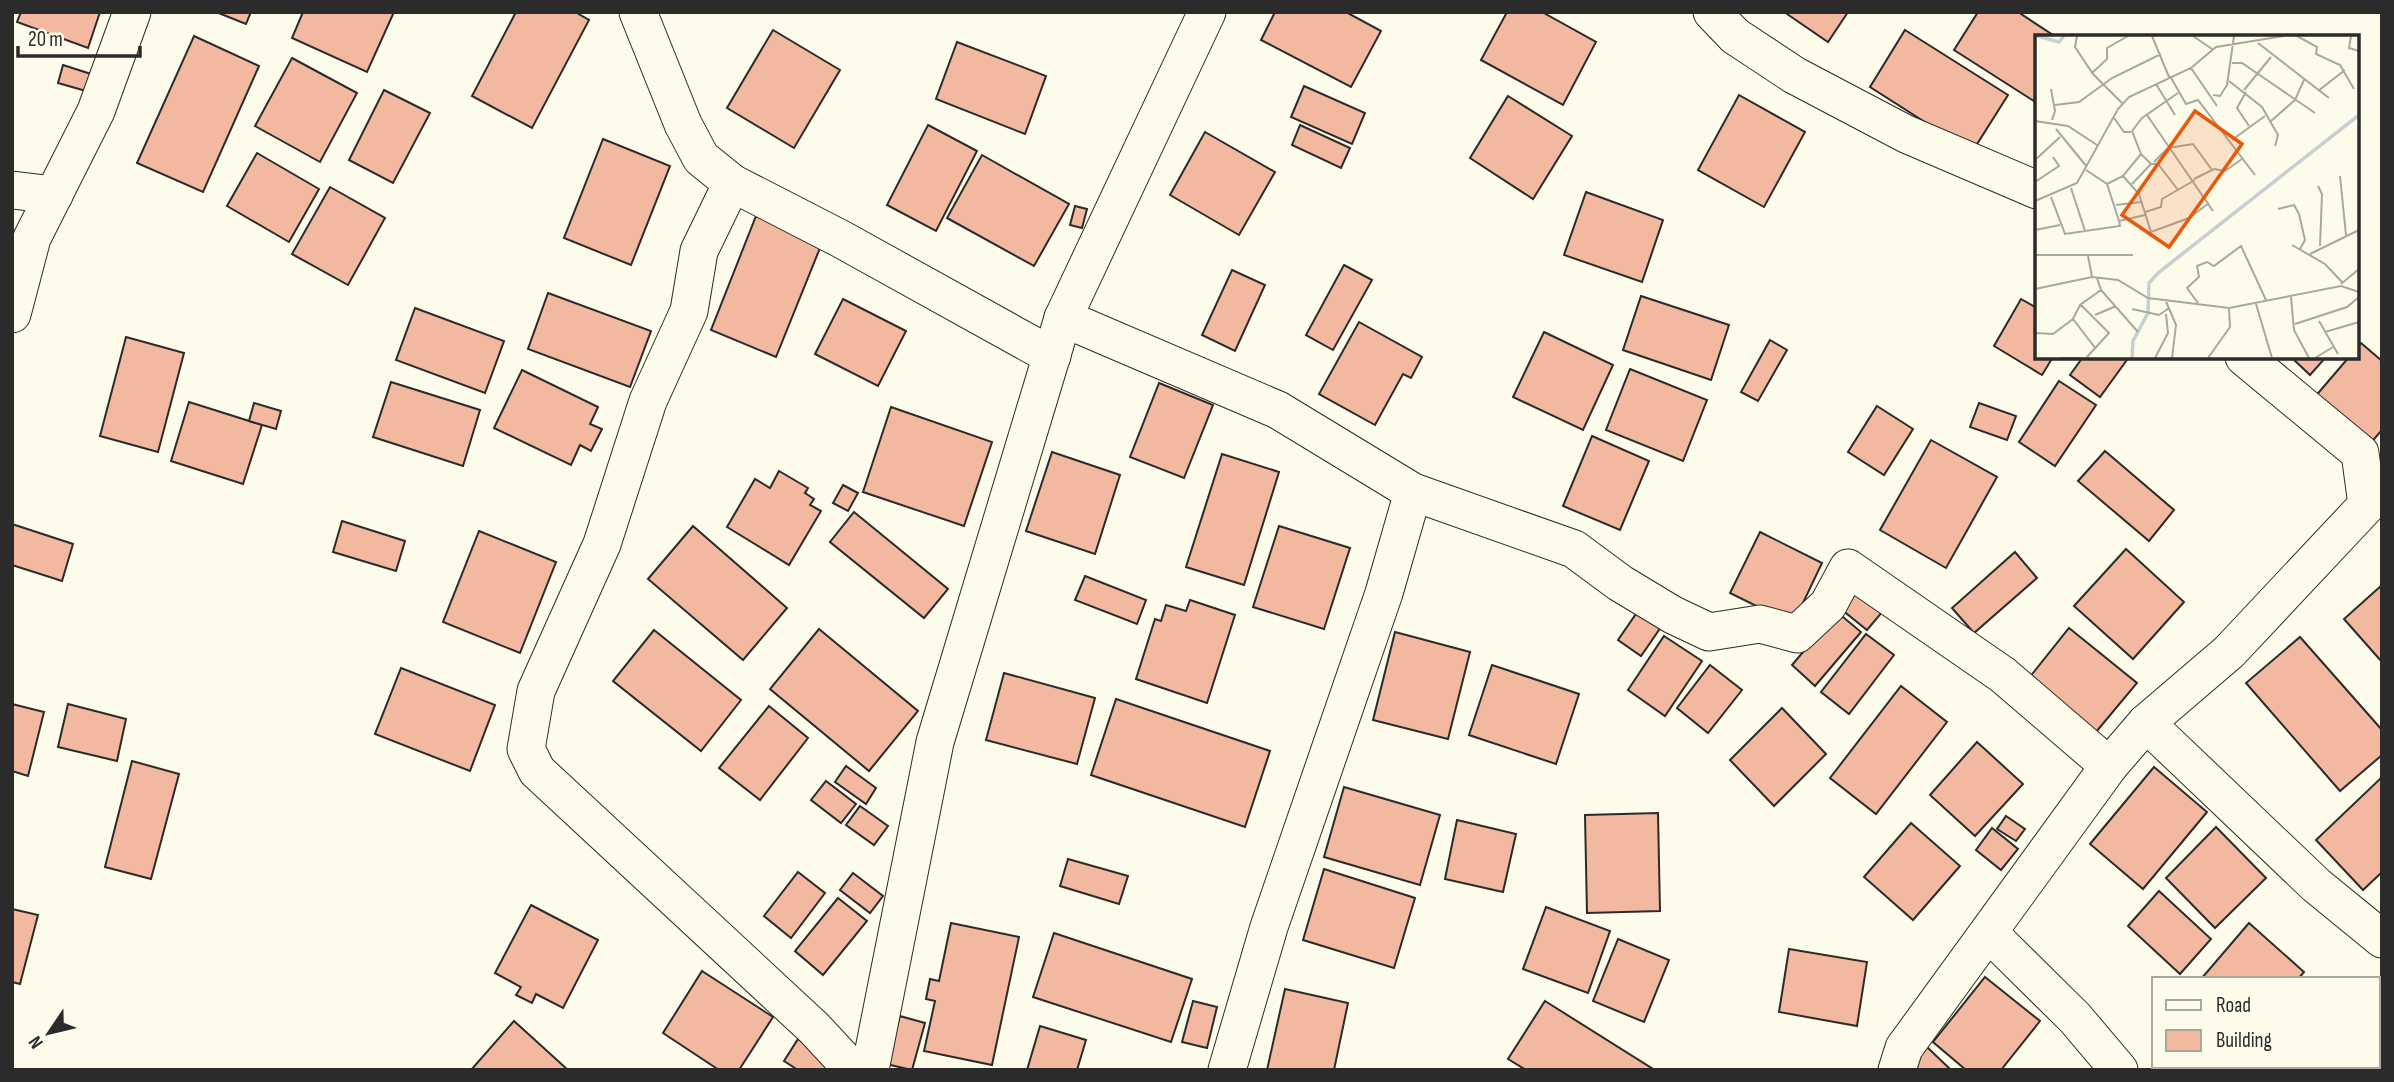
<svg xmlns="http://www.w3.org/2000/svg" width="2394" height="1082" font-family="'Sofia Sans Condensed',sans-serif">
<style>
.building{fill:#f2b8a0;stroke:#2b2b2b;stroke-width:2}
.lines{fill:none;stroke-linecap:round;stroke-linejoin:round}
.minor-casing{stroke:#2b2b2b;stroke-width:39}
.minor{stroke:#fdfbea;stroke-width:37}
.inset-river{fill:none;stroke:#c7d0d0;stroke-width:3.5}
.inset-road{fill:none;stroke:#a9a89e;stroke-width:2}
.view{fill:#e8590c;fill-opacity:0.15;stroke:#e8590c;stroke-width:3.5}
.inset-edge{fill:none;stroke:#2b2b2b;stroke-width:3.5}
</style>
<rect width="100%" height="100%" fill="#fdfbea"/>
<g class="building">
<polygon points="21,12 100,12 88,48 17,22"/>
<polygon points="216,12 251,12 246,24"/>
<polygon points="303,12 394,12 367,72 292,38"/>
<polygon points="516,12 575,12 589,20 532,128 472,96"/>
<polygon points="1275,12 1346,12 1381,31 1351,87 1261,40"/>
<polygon points="1507,12 1542,12 1596,42 1563,105 1481,60"/>
<polygon points="1788,12 1848,12 1828,42 1787,14"/>
<polygon points="1978,12 2018,12 2056,37 2037,37 2037,103 1954,50"/>
<polygon points="773,30 840,70 794,148 727,108"/>
<polygon points="1905,30 2008,95 1972,152 1870,87"/>
<polygon points="194,36 259,66 203,192 137,163"/>
<polygon points="957,42 1046,76 1025,134 936,99"/>
<polygon points="292,58 357,93 320,162 255,126"/>
<polygon points="63,65 91,74 86,91 58,83"/>
<polygon points="1304,86 1365,113 1352,144 1291,117"/>
<polygon points="384,90 430,113 393,183 349,160"/>
<polygon points="1739,95 1805,132 1764,207 1698,170"/>
<polygon points="1508,96 1572,136 1533,199 1470,158"/>
<polygon points="928,125 977,151 936,231 887,205"/>
<polygon points="1300,125 1350,148 1341,168 1292,145"/>
<polygon points="1205,132 1275,172 1239,235 1170,195"/>
<polygon points="603,139 670,166 631,265 564,238"/>
<polygon points="257,153 319,189 289,242 227,206"/>
<polygon points="982,155 1069,204 1034,266 947,218"/>
<polygon points="330,187 385,218 348,285 292,254"/>
<polygon points="1586,192 1663,220 1642,282 1564,255"/>
<polygon points="1075,206 1087,209 1082,228 1070,225"/>
<polygon points="756,216 822,243 776,357 711,330"/>
<polygon points="1344,265 1372,280 1333,350 1306,335"/>
<polygon points="1232,270 1265,285 1235,351 1202,335"/>
<polygon points="548,293 651,331 630,387 528,349"/>
<polygon points="1641,296 1729,325 1711,380 1623,350"/>
<polygon points="843,299 906,331 878,386 815,354"/>
<polygon points="2021,299 2037,308 2037,357 2053,357 2042,375 1994,346"/>
<polygon points="415,308 504,341 485,393 396,360"/>
<polygon points="1359,322 1422,357 1411,378 1403,374 1375,425 1319,394"/>
<polygon points="1544,332 1613,365 1583,430 1513,397"/>
<polygon points="126,337 184,353 158,452 100,436"/>
<polygon points="1770,340 1787,350 1758,401 1741,392"/>
<polygon points="2361,343 2382,361 2382,430 2369,445 2314,398 2349,357 2357,357 2357,347"/>
<polygon points="2083,357 2129,357 2100,397 2070,375"/>
<polygon points="2291,357 2326,357 2310,375"/>
<polygon points="1630,369 1707,400 1683,461 1606,430"/>
<polygon points="522,370 598,407 590,424 602,429 591,451 580,445 571,465 494,428"/>
<polygon points="2059,381 2096,405 2055,466 2019,442"/>
<polygon points="391,382 480,410 463,466 373,437"/>
<polygon points="1159,383 1213,405 1184,478 1130,457"/>
<polygon points="189,402 262,425 243,484 171,461"/>
<polygon points="254,403 281,411 276,429 249,421"/>
<polygon points="1979,403 2016,416 2007,440 1970,427"/>
<polygon points="1877,406 1913,429 1884,475 1848,452"/>
<polygon points="891,407 992,442 964,526 863,492"/>
<polygon points="1592,436 1649,461 1620,530 1563,506"/>
<polygon points="1931,440 1997,477 1946,568 1880,530"/>
<polygon points="2105,451 2174,510 2149,541 2078,481"/>
<polygon points="1052,452 1120,475 1095,554 1026,531"/>
<polygon points="1222,454 1279,472 1244,585 1186,567"/>
<polygon points="779,471 808,488 805,493 814,499 810,505 821,511 789,565 727,527 755,479 770,488"/>
<polygon points="843,485 858,493 848,511 833,503"/>
<polygon points="854,512 948,589 924,618 830,542"/>
<polygon points="342,521 405,541 396,571 333,552"/>
<polygon points="12,524 73,544 62,581 12,565"/>
<polygon points="693,526 787,608 743,660 648,579"/>
<polygon points="1279,526 1350,548 1324,629 1253,607"/>
<polygon points="479,531 556,562 520,653 443,622"/>
<polygon points="1760,532 1822,563 1793,624 1730,593"/>
<polygon points="2126,549 2184,602 2133,659 2074,606"/>
<polygon points="2015,552 2037,578 1974,633 1952,608"/>
<polygon points="1085,576 1146,600 1137,624 1075,600"/>
<polygon points="1851,585 1883,611 1867,630 1836,605"/>
<polygon points="2382,585 2382,662 2344,619"/>
<polygon points="1190,600 1235,615 1207,703 1136,679 1155,619 1161,621 1166,605 1186,611"/>
<polygon points="1638,611 1661,627 1641,656 1618,640"/>
<polygon points="1837,612 1861,632 1815,686 1792,665"/>
<polygon points="2069,628 2137,683 2091,738 2025,683"/>
<polygon points="819,629 918,711 869,771 770,689"/>
<polygon points="654,630 741,700 701,751 613,681"/>
<polygon points="1395,632 1470,652 1448,739 1373,720"/>
<polygon points="1866,634 1894,655 1849,714 1821,692"/>
<polygon points="1664,636 1702,661 1665,716 1628,690"/>
<polygon points="2300,637 2382,730 2382,755 2340,791 2246,683"/>
<polygon points="1492,665 1579,694 1556,764 1469,735"/>
<polygon points="1710,665 1742,690 1708,733 1677,708"/>
<polygon points="401,668 495,705 470,771 375,734"/>
<polygon points="1004,673 1095,698 1077,764 986,740"/>
<polygon points="1901,686 1947,722 1876,814 1830,778"/>
<polygon points="1116,699 1270,751 1245,827 1091,775"/>
<polygon points="12,704 44,712 28,776 12,771"/>
<polygon points="68,704 126,719 117,761 58,747"/>
<polygon points="769,706 808,738 760,800 719,768"/>
<polygon points="1782,708 1826,754 1774,806 1730,760"/>
<polygon points="1977,742 2023,784 1975,836 1930,795"/>
<polygon points="132,761 179,774 151,879 105,867"/>
<polygon points="846,766 876,788 866,804 835,782"/>
<polygon points="2154,767 2207,812 2143,889 2090,844"/>
<polygon points="2382,777 2382,872 2363,890 2316,840"/>
<polygon points="826,781 856,804 841,823 811,800"/>
<polygon points="1344,787 1440,815 1420,885 1324,857"/>
<polygon points="860,806 888,826 874,845 846,825"/>
<polygon points="1658,813 1660,911 1587,913 1585,815"/>
<polygon points="2006,816 2025,829 2016,841 1997,829"/>
<polygon points="1457,820 1516,834 1503,892 1445,879"/>
<polygon points="1911,823 1960,866 1913,920 1864,877"/>
<polygon points="2216,827 2266,878 2215,928 2166,878"/>
<polygon points="1992,828 2018,849 2001,870 1976,850"/>
<polygon points="1068,859 1128,876 1119,904 1060,886"/>
<polygon points="1324,869 1415,898 1394,968 1303,940"/>
<polygon points="798,872 825,893 791,938 764,916"/>
<polygon points="853,873 883,896 870,913 840,890"/>
<polygon points="2159,891 2211,939 2180,974 2128,926"/>
<polygon points="838,898 867,921 823,975 795,951"/>
<polygon points="531,905 598,940 563,1008 536,994 532,1003 516,995 521,987 495,973"/>
<polygon points="1546,907 1610,931 1588,993 1523,969"/>
<polygon points="12,909 38,915 20,984 12,982"/>
<polygon points="951,923 1019,937 992,1065 924,1051 935,1001 926,999 930,979 939,981"/>
<polygon points="2249,923 2304,972 2298,979 2201,979"/>
<polygon points="1054,933 1192,979 1171,1042 1033,997"/>
<polygon points="1618,939 1669,960 1644,1022 1593,1001"/>
<polygon points="1789,949 1867,962 1857,1026 1779,1012"/>
<polygon points="702,971 773,1017 739,1070 719,1070 663,1033"/>
<polygon points="1985,977 2040,1021 2001,1070 1966,1070 1933,1042"/>
<polygon points="1285,989 1348,1003 1334,1070 1267,1070"/>
<polygon points="1193,1001 1217,1007 1207,1048 1182,1042"/>
<polygon points="1545,1001 1653,1069 1652,1070 1526,1070 1508,1059"/>
<polygon points="900,1016 925,1023 912,1070 886,1064"/>
<polygon points="514,1021 568,1070 471,1070"/>
<polygon points="1040,1026 1086,1040 1077,1070 1027,1070"/>
<polygon points="798,1039 843,1068 842,1070 798,1070 784,1061"/>
<polygon points="1927,1047 1951,1070 1913,1070 1909,1066"/>
</g>
<g class="lines">
<defs>
<g id="minor">
<polyline points="638,12 683,124 701,158 732,183 841,239 1052,356"/>
<polyline points="1712,12 1735,36 1794,75 1906,134 2037,190"/>
<polyline points="732,183 699,251 689,311 648,401 602,544 536,691 526,749 537,771 814,1028 853,1070"/>
<polyline points="12,190 54,195"/>
<polyline points="12,314 32,238 96,111 132,12"/>
<polyline points="1063,318 1278,410 1413,492 1574,549 1620,583 1673,615 1709,632 1760,624 1797,634 1828,605 1848,568 2003,675 2109,766"/>
<polyline points="2146,723 2316,885 2382,939"/>
<polyline points="1989,933 2075,1018 2119,1070"/>
<polyline points="870,1070 935,742 1063,318 1207,12"/>
<polyline points="1227,1070 1269,927 1384,593 1413,492"/>
<polyline points="1897,1070 1904,1048 2109,766 2146,723 2229,652 2367,505 2360,453 2244,357"/>
</g>
</defs>
<use href="#minor" class="minor-casing"/>
<use href="#minor" class="minor"/>
</g>
<g transform="translate(2035 35)">
<rect width="324" height="324" fill="#fdfbea"/>
<path class="inset-river" d="M2 1 24 7 29 1M97 323 98 306 113 278 114 248 123 238 324 80"/>
<path class="inset-road" d="M42 1 40 12 58 39 87 68M117 1 134 42M158 1 177 14M262 1 282 12 281 19 305 30 319 54M316 1 314 13 324 16M223 8 294 63M197 28H207L280 78M156 33 182 71M57 38 72 24V13L93 1M135 41 151 69 163 65 220 140M194 46 227 72 243 100 240 111M121 49 140 80M16 54 20 76 17 85M209 55 236 22M283 56 310 35M211 57 202 73 214 91M178 60 185 61 192 50 199 1M20 70 44 67 77 43 126 19M112 80 178 176M79 83 89 97H96M0 86 33 91 62 110M236 86 260 65 269 45M21 94 52 132M97 96 106 119 116 129H123L143 155M97 96 107 83 143 58M197 105 230 81M0 125 25 102M119 127 133 113 158 109 177 135M51 135 72 149 84 186M88 141 104 159 116 197 154 183 174 168M305 141 311 200M159 144 179 134 190 136 207 124M0 147 24 131 18 122M72 149 88 141 106 119M97 149 116 129M283 151 287 159 285 211M36 153 50 196M16 162 30 199 85 191 84 186 110 180M0 166 42 148 83 74 94 62 156 33 181 12 249 1M81 170 106 167M243 174 259 170 264 179 270 205 265 214M110 177 126 172 127 164 160 145M0 195 25 190M257 210 290 229 307 247M275 219 324 195M0 220H98M53 221 57 242M62 243 66 255 103 297M306 249 324 234M0 254 57 242 83 245 113 263 194 273 306 251 324 257M256 262 259 295 274 323M130 264 141 290 137 323M163 268 152 253 164 242 162 231 172 227 179 231 206 211 231 265M221 269 237 323M46 270 74 298 51 323M97 274 124 280 134 273M60 280 81 271M284 286 303 319M260 289 312 272 324 262M290 297 324 287M0 298 18 299 38 284M61 314 38 284 45 270 66 255M24 323H47M120 323 133 298 131 279M173 323 195 292 194 273M280 323 298 312"/>
<path class="view" d="M160 76 207 109 134 212 87 180Z"/>
<rect width="324" height="324" class="inset-edge"/>
</g>
<rect width="2394" height="1082" fill="none" stroke="#2b2b2b" stroke-width="28"/>
<rect x="2152" y="977" width="228" height="91" fill="#fdfbea" stroke="#a9a89e" stroke-width="2"/>
<rect x="2166" y="1000" width="35" height="10" fill="#fdfbea" stroke="#a9a89e" stroke-width="2"/>
<text x="2216" y="1012" font-size="21" fill="#2b2b2b">Road</text>
<rect x="2166" y="1030" width="35" height="21" fill="#f2b8a0" stroke="#a9a89e" stroke-width="2"/>
<text x="2216" y="1047" font-size="21" fill="#2b2b2b">Building</text>
<g transform="translate(49 1033) rotate(235)" stroke="#fdfbea" stroke-width="5" paint-order="stroke">
<path d="M0-5L12 26L0 18L-12 26Z" fill="#2b2b2b"/>
<text y="-10" font-size="19" font-weight="bold" text-anchor="middle" fill="#2b2b2b">N</text>
</g>
<path d="M18 46v10h122v-10" fill="none" stroke="#2b2b2b" stroke-width="3.5"/>
<text x="28" y="46" font-size="21" fill="#2b2b2b" stroke="#fdfbea" stroke-width="5" paint-order="stroke">20 m</text>
</svg>
